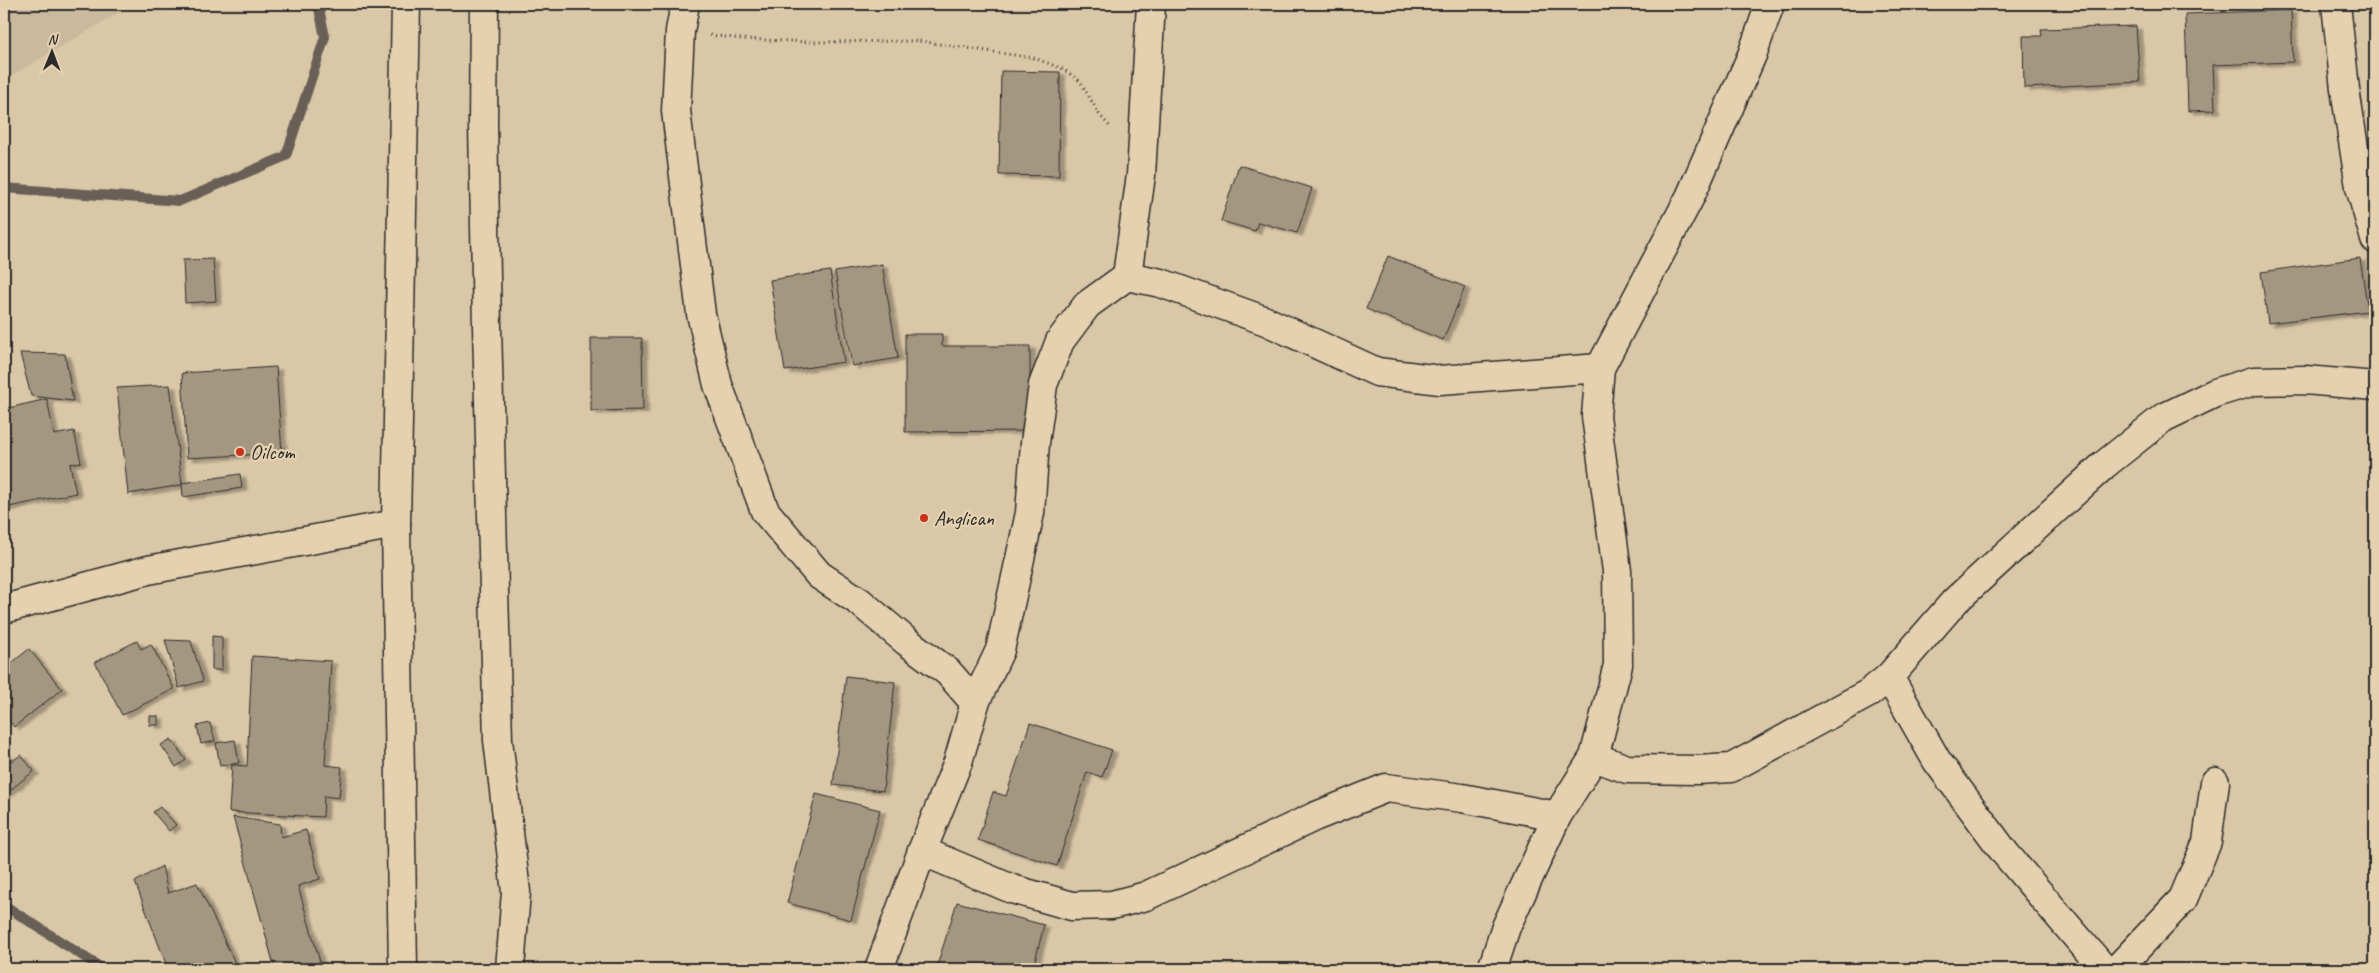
<svg xmlns="http://www.w3.org/2000/svg" width="2379" height="973" font-family="Caveat,sans-serif">
<style>
.built{fill:#cab99c}
.lines{fill:none;stroke-linecap:round;stroke-linejoin:round}
.stream{stroke:#676056;stroke-width:10}
.building{fill:#a49781;stroke:#2b2b2b;filter:url(#shadow)}
.minor-casing{stroke:#2b2b2b;stroke-width:31}
.major-casing{stroke:#2b2b2b;stroke-width:31}
.path{stroke:#2b2b2b;stroke-width:3;stroke-dasharray:1 4;stroke-linecap:butt}
.minor{stroke:#e5d1af;stroke-width:28}
.major{stroke:#e5d1af;stroke-width:28}
.poi-dot{fill:#c8321e;stroke:#e5d1af;stroke-width:2}
.labels{text-anchor:middle;stroke-width:4.5;stroke-linejoin:round;paint-order:stroke}
.poi-label{font-size:21px;fill:#2b2b2b;stroke:#e5d1af;text-anchor:start}
</style>
<defs>
<filter id="shadow"><feDropShadow dx="5.5" dy="3" stdDeviation="1" flood-color="#0004"/></filter>
</defs>
<rect width="100%" height="100%" fill="#dac7a7"/>
<filter id="ink" filterUnits="userSpaceOnUse"><feTurbulence type="fractalNoise" baseFrequency=".02" numOctaves="2"/><feDisplacementMap in="SourceGraphic" scale="10" xChannelSelector="R" yChannelSelector="G"/><feConvolveMatrix kernelMatrix="1 2 1 2 8 2 1 2 1" color-interpolation-filters="sRGB"/></filter>
<g filter="url(#ink)">
<polygon class="built" points="4,4 116,4 122,11 4,80"/>
<g class="lines">
<g class="stream">
<polyline points="4,188 180,201 286,156 325,37 318,4"/>
<polyline points="4,905 103,969"/>
</g>
</g>
<g class="building">
<polygon points="2291,10 2293,62 2213,65 2215,110 2188,111 2185,14"/>
<polygon points="2136,26 2140,82 2024,88 2023,36 2042,36 2041,29"/>
<polygon points="1001,71 1060,72 1059,176 999,175"/>
<polygon points="1239,165 1312,188 1297,233 1258,222 1255,231 1221,221"/>
<polygon points="1388,256 1465,287 1443,340 1366,309"/>
<polygon points="2360,258 2368,311 2268,323 2261,272"/>
<polygon points="213,259 216,301 185,303 183,260"/>
<polygon points="882,264 898,358 852,366 835,272"/>
<polygon points="830,271 844,362 785,371 770,280"/>
<polygon points="905,334 942,334 942,346 1030,346 1030,431 905,432"/>
<polygon points="591,338 642,338 643,410 591,411"/>
<polygon points="20,353 65,354 73,401 31,396"/>
<polygon points="276,367 282,453 187,458 182,373"/>
<polygon points="170,385 182,485 128,494 117,388"/>
<polygon points="47,399 54,435 74,431 81,462 70,464 76,493 4,508 4,409"/>
<polygon points="240,474 242,488 183,497 182,483"/>
<polygon points="212,636 222,637 222,670 212,670"/>
<polygon points="165,640 191,641 203,681 179,688"/>
<polygon points="137,641 141,649 151,644 174,689 122,715 95,662"/>
<polygon points="29,649 62,689 14,727 4,714 4,669"/>
<polygon points="252,656 331,661 325,765 342,767 339,798 324,796 323,817 229,812 232,765 247,766"/>
<polygon points="846,676 895,682 883,791 833,785"/>
<rect x="150" y="716" width="8" height="9"/>
<polygon points="210,723 215,741 201,744 197,726"/>
<polygon points="1030,723 1112,750 1102,777 1087,772 1057,866 978,840 993,792 1006,796"/>
<polygon points="171,739 186,760 176,767 161,745"/>
<polygon points="235,740 239,763 220,766 216,743"/>
<polygon points="4,752 12,761 21,755 34,771 4,795"/>
<polygon points="816,794 880,810 851,920 787,903"/>
<polygon points="160,807 176,825 169,831 153,812"/>
<polygon points="233,817 280,824 281,837 306,830 320,879 298,886 320,962 296,969 275,969"/>
<polygon points="162,866 168,893 197,883 238,969 168,969 135,882"/>
<polygon points="957,902 1044,925 1033,969 936,969"/>
</g>
<g class="lines">
<defs>
<g id="minor">
<polyline points="484,4 483,124 487,327 498,740 516,892 510,969"/>
<polyline points="685,4 680,31 676,111 701,314 718,385 765,511 819,575 860,602 906,641 948,672 975,703"/>
<polyline points="2336,4 2345,89 2360,187 2375,239"/>
<polyline points="1127,276 1141,175 1151,4"/>
<polyline points="4,609 148,570 396,524"/>
<polyline points="1889,677 1937,761 2005,853 2104,969"/>
<polyline points="1594,757 1627,769 1697,770 1731,768 1869,693 1889,677 1955,601 2104,465 2163,418 2215,393 2254,381 2305,380 2375,386"/>
<polyline points="922,851 1012,889 1072,906 1112,905 1146,896 1314,817 1386,788 1462,798 1557,816"/>
<polyline points="879,969 922,851 958,762 975,703 1000,650 1030,513 1035,443 1043,385 1060,341 1087,305 1127,276 1161,283 1266,321 1377,372 1440,380 1600,368"/>
<polyline points="1492,969 1506,927 1557,816 1594,757 1618,665 1617,571 1596,416 1600,368 1690,197 1752,55 1770,4"/>
<polyline points="2117,969 2183,899 2207,842 2215,782"/>
</g>
<polyline id="major" points="403,969 396,524 406,4"/>
</defs>
<use href="#minor" class="minor-casing"/>
<use href="#major" class="major-casing"/>
<polyline class="path" points="710,35 741,39 813,42 919,41 1034,58 1063,69 1080,81 1099,114 1111,128"/>
<use href="#minor" class="minor"/>
<use href="#major" class="major"/>
</g>
</g>
<g class="poi-dot">
<circle cx="240" cy="452" r="5"/>
<circle cx="924" cy="518" r="5"/>
</g>
<g class="labels">
<g class="poi-label">
<text x="250" y="459">Oilcom</text>
<text x="934" y="525">Anglican</text>
</g>
</g>
<rect width="2379" height="973" fill="none" stroke="#e5d1af" stroke-width="20"/>
<rect x="10" y="10" width="2359" height="953" fill="none" stroke="#2b2b2b" stroke-width="2" filter="url(#ink)"/>
<g transform="translate(52 52) rotate(1)" stroke="#e5d1af" stroke-width="4" paint-order="stroke">
<path d="M0-4L9 19L0 12L-9 19Z" fill="#2b2b2b"/>
<text y="-8" font-size="14" font-weight="bold" text-anchor="middle" fill="#2b2b2b">N</text>
</g>
</svg>
